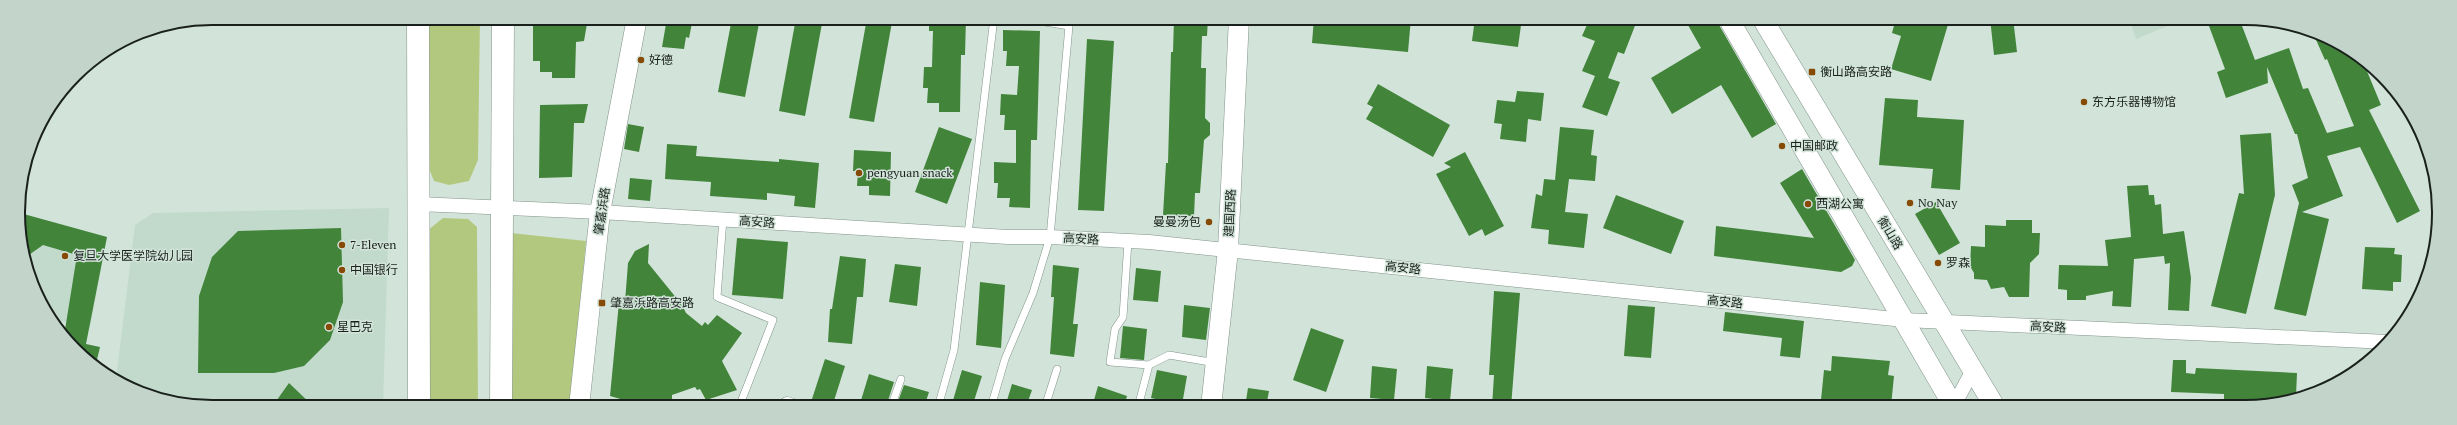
<svg xmlns="http://www.w3.org/2000/svg" width="2457" height="425" font-family="'PT Serif','Noto Sans SC',serif">
<style>
.built{fill:#c1dacb}
.green{fill:#b3c87f}
.building{fill:#42843a}
.lines{fill:none;stroke-linecap:round;stroke-linejoin:round}
.lane-casing{stroke:#82938a;stroke-width:8}
.street-casing{stroke:#82938a;stroke-width:15}
.secondary-casing{stroke:#82938a;stroke-width:21}
.primary-casing{stroke:#82938a;stroke-width:23}
.lane{stroke:#fff;stroke-width:7}
.street{stroke:#fff;stroke-width:14}
.secondary{stroke:#fff;stroke-width:20}
.primary{stroke:#fff;stroke-width:22}
.poi-dot{fill:#864a04;stroke:#d2e4da;stroke-width:1.5}
.labels{text-anchor:middle;stroke-width:3;stroke-linejoin:round;paint-order:stroke}
.poi-label{font-size:12px;fill:#1a211d;stroke:#d2e4da;text-anchor:start}
.street-label{font-size:12px;fill:#1a211d;stroke:#d2e4da}
.rim{fill:none;stroke:#1a211d;stroke-width:2}
</style>
<rect width="100%" height="100%" fill="#d2e4da"/>
<g class="built">
<polygon points="2129,18 2187,18 2136,39"/>
<polygon points="389,208 383,407 200,407 127,387 116,379 135,225 153,213"/>
<polygon points="20,213 107,237 90,327 54,320 28,275"/>
</g>
<g class="green">
<polygon points="428,18 480,18 478,160 469,181 449,185 434,181 426,161"/>
<polygon points="443,218 468,219 477,227 478,407 429,407 427,231"/>
<polygon points="511,233 586,241 570,407 508,407"/>
</g>
<g class="building">
<polygon points="533,18 588,18 584,41 576,42 575,78 552,78 552,72 540,72 540,61 533,61"/>
<polygon points="667,18 693,18 689,38 686,37 684,49 662,47"/>
<polygon points="732,18 760,18 745,97 718,92"/>
<polygon points="796,18 823,18 805,116 779,111"/>
<polygon points="867,18 892,22 874,122 849,118"/>
<polygon points="929,18 966,18 965,55 961,55 960,112 939,112 939,103 927,103 928,88 923,88 924,67 932,67 933,31 929,31"/>
<polygon points="1174,18 1208,18 1207,36 1202,36 1201,68 1206,68 1205,118 1210,123 1210,135 1204,140 1200,193 1195,193 1194,216 1163,215 1166,163 1168,163 1171,52 1173,52"/>
<polygon points="1314,18 1411,18 1408,52 1312,43"/>
<polygon points="1475,18 1522,18 1518,47 1472,41"/>
<polygon points="1590,18 1638,18 1624,54 1618,52 1608,78 1620,82 1607,116 1582,107 1595,76 1582,71 1595,41 1582,36"/>
<polygon points="1684,18 1715,18 1776,124 1752,138 1721,85 1672,114 1651,78 1701,48"/>
<polygon points="1896,18 1950,18 1931,81 1891,69 1901,36 1892,33"/>
<polygon points="1990,18 2013,18 2017,52 1994,55"/>
<polygon points="2206,18 2239,18 2255,60 2289,48 2303,89 2308,88 2327,133 2354,126 2327,59 2325,60 2313,33 2331,38 2364,64 2381,105 2369,110 2420,211 2397,223 2360,147 2327,156 2343,196 2302,212 2329,219 2306,316 2274,309 2299,203 2292,185 2308,178 2297,134 2295,134 2267,67 2268,83 2226,98 2217,72 2225,69"/>
<polygon points="1003,30 1040,31 1037,140 1031,140 1030,208 1009,207 1010,198 997,198 998,183 994,183 994,162 1016,163 1016,130 1004,130 1005,115 1000,115 1001,94 1017,95 1019,66 1006,66 1007,51 1003,51"/>
<polygon points="1087,39 1114,41 1104,211 1078,210"/>
<polygon points="1378,84 1450,125 1433,157 1366,119 1373,107 1367,104"/>
<polygon points="1517,91 1544,93 1541,121 1528,119 1526,142 1500,139 1502,124 1494,123 1497,100 1515,102"/>
<polygon points="1885,98 1918,100 1917,117 1964,120 1960,190 1931,188 1933,169 1879,165"/>
<polygon points="588,104 584,123 574,123 572,177 539,178 540,105"/>
<polygon points="628,124 644,127 639,152 624,149"/>
<polygon points="939,127 972,139 947,204 915,192"/>
<polygon points="1560,127 1594,130 1591,155 1597,156 1595,181 1569,179 1565,212 1588,214 1584,248 1548,244 1549,230 1531,228 1536,194 1542,196 1544,179 1555,180"/>
<polygon points="2271,133 2275,195 2246,314 2211,306 2239,193 2244,194 2240,135"/>
<polygon points="667,144 697,146 696,156 779,162 779,159 819,163 815,208 794,206 795,196 767,193 767,200 710,196 711,182 665,179"/>
<polygon points="854,150 891,152 890,196 869,195 869,186 857,186 858,171 853,171"/>
<polygon points="1465,152 1504,226 1485,236 1482,229 1469,236 1436,174 1451,167 1444,163"/>
<polygon points="1802,169 1855,260 1852,266 1841,272 1714,256 1716,226 1814,238 1780,183"/>
<polygon points="630,178 652,180 650,201 628,199"/>
<polygon points="2148,185 2149,195 2154,195 2155,205 2161,204 2163,234 2184,231 2191,278 2189,311 2168,310 2170,263 2165,264 2164,256 2134,259 2131,307 2112,306 2113,291 2086,296 2086,300 2067,300 2067,290 2058,289 2059,265 2108,266 2105,240 2131,237 2127,186"/>
<polygon points="1616,195 1684,221 1671,254 1603,228"/>
<polygon points="1936,202 1960,243 1939,255 1915,214"/>
<polygon points="20,213 107,237 86,344 100,347 96,364 66,341 64,336 77,255 43,245 26,257"/>
<polygon points="2006,220 2032,220 2032,233 2040,233 2039,254 2030,263 2029,297 2009,297 2004,287 1991,289 1987,280 1974,279 1974,273 1970,266 1971,246 1985,247 1985,225 2006,226"/>
<polygon points="341,228 343,302 330,340 304,366 274,373 198,373 199,296 212,257 238,231"/>
<polygon points="737,238 788,242 783,299 732,295"/>
<polygon points="649,244 648,263 682,305 686,313 702,326 705,322 708,325 717,315 742,333 722,361 737,390 706,400 700,389 697,390 695,387 672,395 672,407 648,407 610,396 619,302 625,302 628,263 635,251"/>
<polygon points="2365,247 2395,248 2394,254 2402,255 2401,282 2393,282 2393,291 2362,289"/>
<polygon points="840,256 866,259 863,297 857,297 852,344 828,342 830,309 832,309"/>
<polygon points="895,264 921,267 917,306 889,302"/>
<polygon points="1053,265 1079,268 1073,324 1078,324 1074,357 1050,354 1054,297 1051,297"/>
<polygon points="1136,268 1161,271 1158,302 1133,300"/>
<polygon points="980,282 1005,285 1001,348 976,345"/>
<polygon points="1494,291 1520,293 1511,407 1492,407 1494,375 1489,375"/>
<polygon points="1184,305 1210,308 1206,340 1182,337"/>
<polygon points="1628,305 1655,307 1651,358 1624,356"/>
<polygon points="1725,312 1804,321 1800,358 1780,356 1782,338 1723,331"/>
<polygon points="1123,326 1147,329 1144,360 1120,358"/>
<polygon points="1311,328 1344,340 1326,392 1293,380"/>
<polygon points="1832,356 1890,361 1888,375 1894,376 1891,406 1826,407 1826,401 1821,400 1824,370 1831,371"/>
<polygon points="825,359 845,366 832,407 812,399"/>
<polygon points="2173,360 2186,360 2186,373 2195,374 2196,368 2297,373 2296,396 2272,403 2224,400 2224,394 2171,392"/>
<polygon points="1372,366 1397,369 1394,400 1370,398"/>
<polygon points="1427,366 1453,369 1450,401 1425,398"/>
<polygon points="962,370 982,376 972,407 951,407"/>
<polygon points="1157,370 1187,376 1182,405 1151,398"/>
<polygon points="869,374 894,382 886,407 859,407"/>
<polygon points="289,383 314,407 272,407"/>
<polygon points="1012,384 1032,390 1026,407 1005,407"/>
<polygon points="904,385 929,392 924,407 896,407"/>
<polygon points="1098,386 1127,396 1124,407 1092,407"/>
<polygon points="1248,388 1269,391 1266,407 1245,407"/>
</g>
<g class="lines">
<defs>
<g id="lane">
<polyline points="723,219 717,297 773,320 739,407"/>
<polyline points="1128,241 1123,317 1115,329 1110,362 1149,365 1169,355 1216,363"/>
<polyline points="891,407 901,379"/>
<polyline points="938,407 954,350 994,18"/>
<polyline points="991,407 1005,359 1033,293 1050,237 1069,26 1021,18"/>
<polyline points="1045,407 1057,369"/>
<polyline points="1138,407 1149,365"/>
</g>
<g id="street">
<polyline points="418,204 600,212 1008,237 1050,237 1149,242 1904,320 2388,342"/>
<polyline points="787,404 796,407"/>
<polyline points="1953,407 1973,370"/>
</g>
<g id="secondary">
<polyline points="1728,18 1954,407"/>
<polyline points="1762,18 1995,407"/>
<polyline points="579,407 600,212 637,18"/>
<polyline points="1211,407 1228,250 1239,18"/>
</g>
<g id="primary">
<polyline points="418,18 419,407"/>
<polyline points="501,407 503,18"/>
</g>
</defs>
<use href="#lane" class="lane-casing"/>
<use href="#street" class="street-casing"/>
<use href="#secondary" class="secondary-casing"/>
<use href="#primary" class="primary-casing"/>
<use href="#lane" class="lane"/>
<use href="#street" class="street"/>
<use href="#secondary" class="secondary"/>
<use href="#primary" class="primary"/>
</g>
<g class="poi-dot">
<circle cx="641" cy="60" r="4"/>
<rect x="1808" y="68" width="8" height="8" rx="2"/>
<circle cx="2084" cy="102" r="4"/>
<circle cx="1782" cy="146" r="4"/>
<circle cx="859" cy="173" r="4"/>
<circle cx="1910" cy="203" r="4"/>
<circle cx="1808" cy="204" r="4"/>
<circle cx="1209" cy="222" r="4"/>
<circle cx="342" cy="245" r="4"/>
<circle cx="65" cy="256" r="4"/>
<circle cx="1938" cy="263" r="4"/>
<circle cx="342" cy="270" r="4"/>
<rect x="598" y="299" width="8" height="8" rx="2"/>
<circle cx="329" cy="327" r="4"/>
</g>
<g class="labels">
<g class="poi-label">
<text x="649" y="64">好德</text>
<text x="1820" y="76">衡山路高安路</text>
<text x="2092" y="106">东方乐器博物馆</text>
<text x="1790" y="150">中国邮政</text>
<text x="867" y="177">pengyuan snack</text>
<text x="1918" y="207">No Nay</text>
<text x="1816" y="208">西湖公寓</text>
<text x="1201" y="226" text-anchor="end">曼曼汤包</text>
<text x="350" y="249">7-Eleven</text>
<text x="73" y="260">复旦大学医学院幼儿园</text>
<text x="1946" y="267">罗森</text>
<text x="350" y="274">中国银行</text>
<text x="610" y="307">肇嘉浜路高安路</text>
<text x="337" y="331">星巴克</text>
</g>
<g class="street-label">
<text transform="translate(602 211) rotate(-82)" y="4">肇嘉浜路</text>
<text transform="translate(1230 213) rotate(-87)" y="4">建国西路</text>
<text transform="translate(757 222) rotate(4)" y="4">高安路</text>
<text transform="translate(1890 233) rotate(59)" y="4">衡山路</text>
<text transform="translate(1081 239) rotate(3)" y="4">高安路</text>
<text transform="translate(1403 268) rotate(6)" y="4">高安路</text>
<text transform="translate(1725 302) rotate(6)" y="4">高安路</text>
<text transform="translate(2048 327) rotate(3)" y="4">高安路</text>
</g>
</g>
<path d="M0 0H2457V425H0ZM212 25H2245A187 187 0 0 1 2432 212V213A187 187 0 0 1 2245 400H212A187 187 0 0 1 25 213V212A187 187 0 0 1 212 25Z" fill="#c3d4cb" fill-rule="evenodd"/>
<path class="rim" d="M212 25H2245A187 187 0 0 1 2432 212V213A187 187 0 0 1 2245 400H212A187 187 0 0 1 25 213V212A187 187 0 0 1 212 25Z"/>
</svg>
